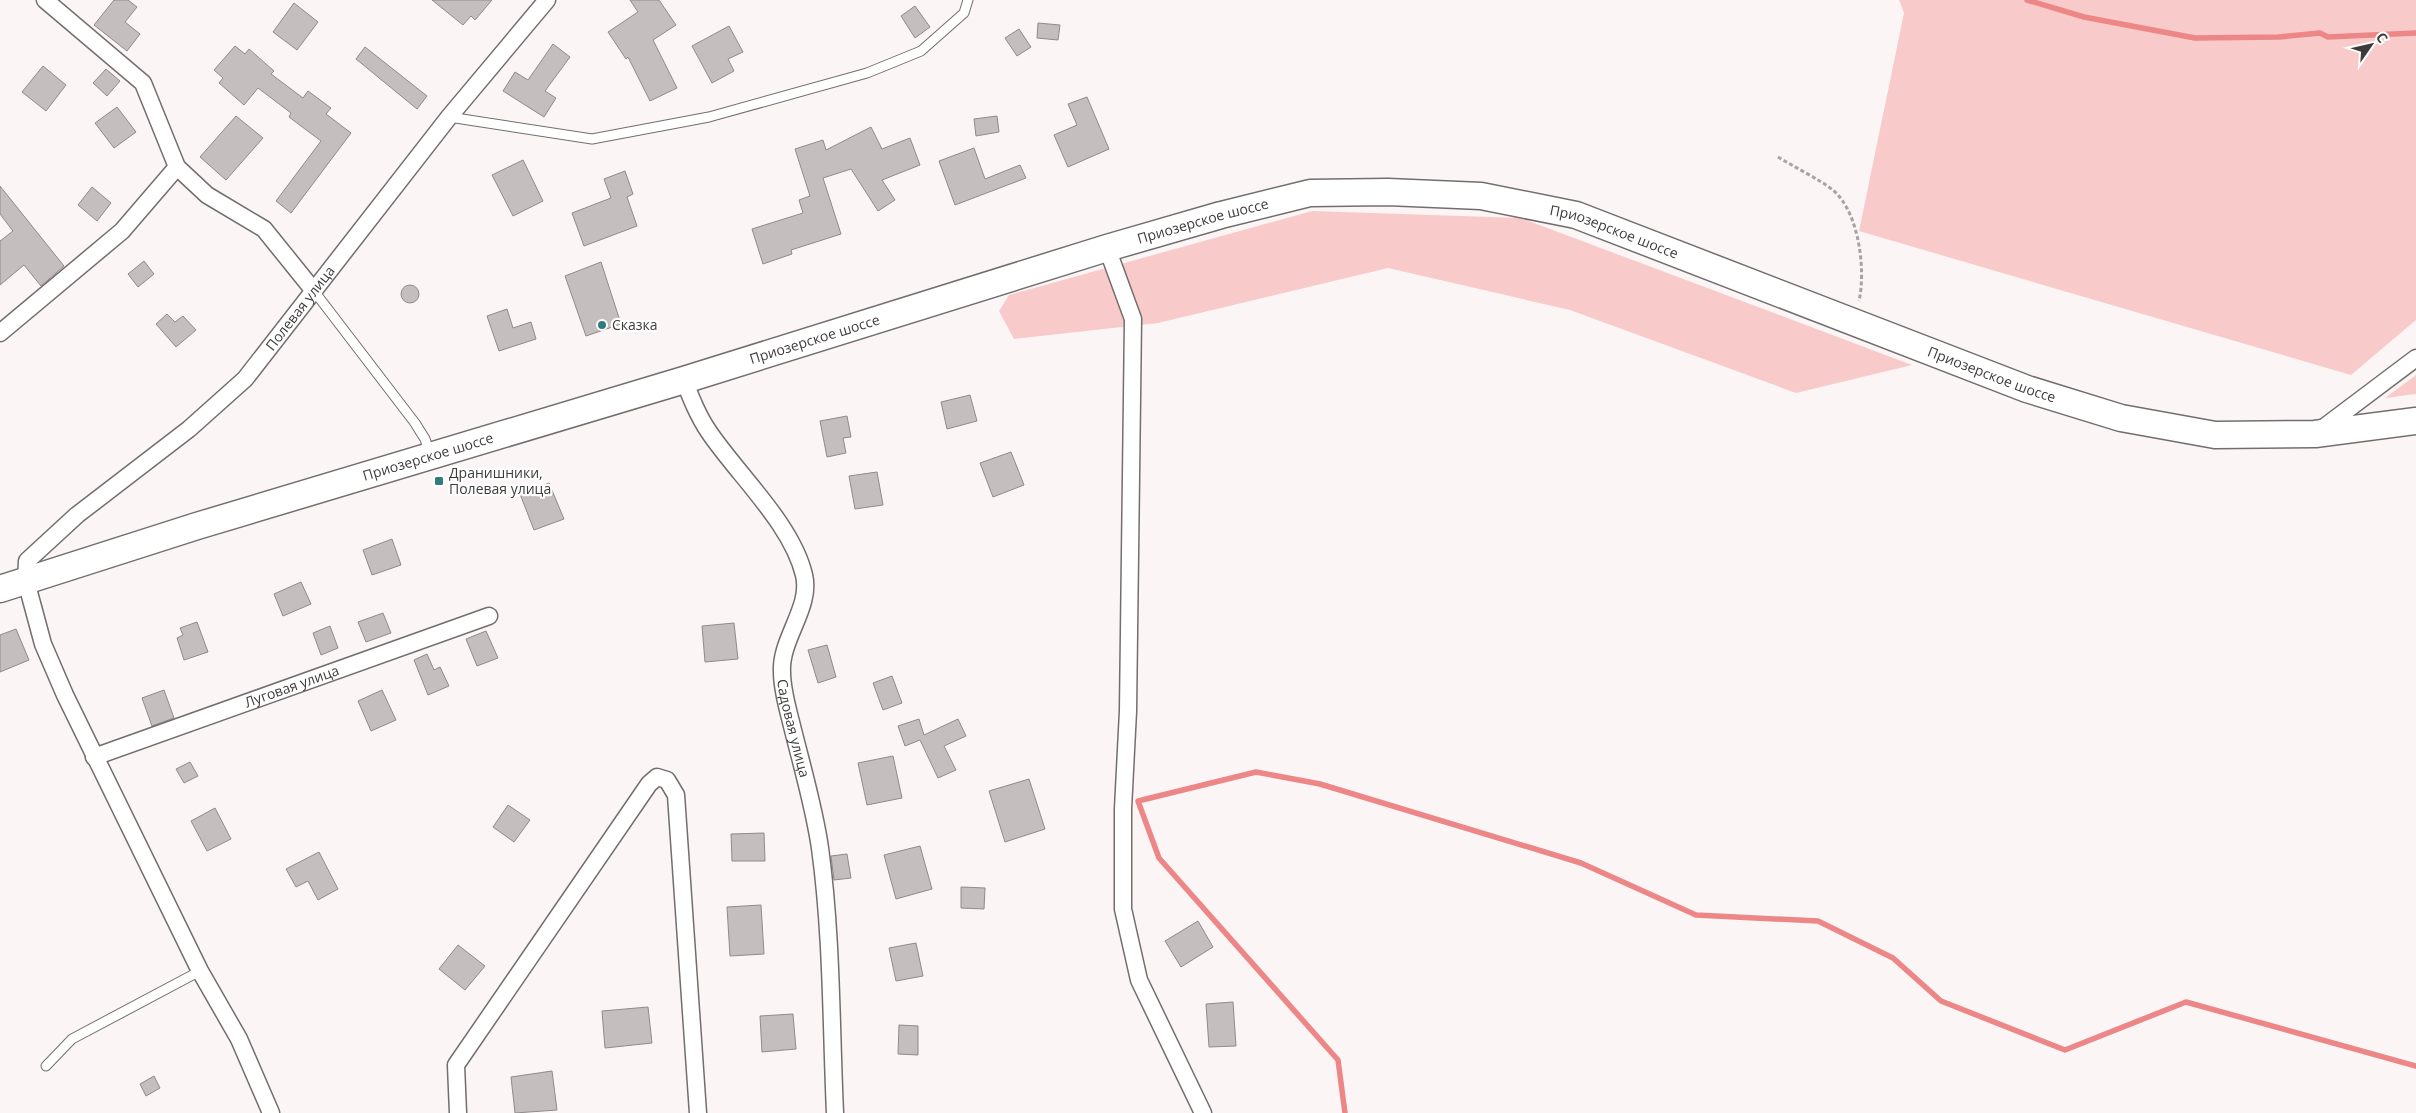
<svg xmlns="http://www.w3.org/2000/svg" width="2416" height="1113" font-family="'Open Sans',sans-serif">
<style>
.green{fill:#f8cbca}
.lines{fill:none;stroke-linecap:round;stroke-linejoin:round}
.stream{stroke:#ed8687;stroke-width:5.5}
.building{fill:#c4bebe;stroke:#918a8a}
.service-casing{stroke:#736e6d;stroke-width:11}
.minor-casing{stroke:#736e6d;stroke-width:19}
.primary-casing{stroke:#736e6d;stroke-width:29}
.path{stroke:#a8a3a3;stroke-width:3;stroke-dasharray:4 2.5;stroke-linecap:butt}
.service{stroke:#fff;stroke-width:9}
.minor{stroke:#fff;stroke-width:16}
.primary{stroke:#fff;stroke-width:26}
.poi-dot{fill:#317a7e;stroke:#fff;stroke-width:2}
.labels{text-anchor:middle;stroke-width:4.5;stroke-linejoin:round;paint-order:stroke}
.street-label{font-size:14px;fill:#3e3b3b;stroke:#fff}
.poi-label{font-size:14px;fill:#3e3b3b;stroke:#fff;text-anchor:start}
</style>
<rect width="100%" height="100%" fill="#fcf5f5"/>
<g class="green">
<polygon points="1899,0 2416,0 2416,320 2351,375 1859,231 1904,13"/>
<polygon points="1312,211 1521,218 1912,365 1796,393 1570,310 1388,268 1158,323 1014,339 999,311 1009,295"/>
<polygon points="2416,375 2416,394 2385,398"/>
</g>
<g class="lines">
<g class="stream">
<polyline points="2027,0 2084,17 2195,38 2279,37 2320,33 2328,37 2416,33"/>
<polyline points="1345,1113 1338,1060 1159,858 1138,801 1256,772 1320,784 1581,863 1696,915 1818,921 1893,958 1941,1001 2065,1050 2186,1002 2416,1066"/>
</g>
</g>
<g class="building">
<polygon points="114,0 128,0 137,7 125,22 140,34 127,51 94,25"/>
<polygon points="432,0 492,0 475,20 471,16 463,25"/>
<polygon points="630,0 659,0 676,25 653,40 677,88 650,101 628,57 626,59 608,32 638,12"/>
<polygon points="294,3 318,22 297,50 273,32"/>
<polygon points="915,6 930,27 915,38 901,16"/>
<polygon points="1038,23 1060,25 1058,40 1037,38"/>
<polygon points="729,26 743,52 728,59 734,71 712,83 692,46"/>
<polygon points="1019,29 1031,47 1017,56 1005,38"/>
<polygon points="553,44 570,57 545,91 556,98 544,117 503,91 515,72 528,80"/>
<polygon points="235,46 245,54 249,49 274,71 271,74 303,98 308,91 331,108 326,114 351,133 291,213 276,201 321,141 289,117 291,113 258,88 244,105 219,83 223,78 214,70"/>
<polygon points="365,47 427,96 417,109 356,59"/>
<polygon points="43,66 66,85 46,111 22,92"/>
<polygon points="106,69 120,81 107,96 93,83"/>
<polygon points="1087,97 1109,149 1068,167 1054,135 1077,125 1068,104"/>
<polygon points="117,107 136,132 114,148 95,123"/>
<polygon points="236,116 263,138 226,180 200,157"/>
<polygon points="997,116 999,132 976,136 974,119"/>
<polygon points="871,127 882,149 910,138 920,165 882,180 895,200 878,211 851,169 823,178 841,234 791,250 792,254 763,264 752,229 803,213 799,200 810,196 795,149 823,140 826,150"/>
<polygon points="974,148 985,179 1020,165 1026,178 955,205 939,161"/>
<polygon points="523,160 543,201 513,216 492,175"/>
<polygon points="625,171 633,194 627,197 637,226 584,246 572,213 611,198 604,179"/>
<polygon points="0,186 64,266 41,286 24,265 0,285 0,241 13,231 0,214"/>
<polygon points="92,187 111,203 97,221 78,205"/>
<polygon points="144,261 154,274 138,287 128,274"/>
<polygon points="601,262 621,324 586,336 565,276"/>
<circle cx="410" cy="294" r="9"/>
<polygon points="507,309 513,328 531,322 536,339 499,351 487,316"/>
<polygon points="167,314 175,322 183,316 196,330 176,347 156,324"/>
<polygon points="970,395 977,421 947,429 941,402"/>
<polygon points="847,416 851,437 843,438 846,453 827,457 820,421"/>
<polygon points="1011,452 1024,485 993,497 980,463"/>
<polygon points="877,472 883,505 855,509 849,476"/>
<polygon points="549,483 564,519 534,530 520,494"/>
<polygon points="392,539 401,565 372,575 363,550"/>
<polygon points="301,582 311,604 283,616 274,594"/>
<polygon points="383,613 391,633 366,642 358,622"/>
<polygon points="197,622 208,652 184,660 177,638 183,635 180,628"/>
<polygon points="734,623 738,659 705,662 702,626"/>
<polygon points="330,626 338,648 321,655 313,633"/>
<polygon points="16,629 29,660 0,672 0,635"/>
<polygon points="486,631 498,658 477,666 466,639"/>
<polygon points="827,645 836,677 818,683 808,650"/>
<polygon points="427,654 434,670 440,667 449,686 428,695 414,660"/>
<polygon points="892,676 902,703 883,710 873,683"/>
<polygon points="164,690 174,718 152,726 142,698"/>
<polygon points="382,690 396,720 371,731 358,701"/>
<polygon points="919,719 924,735 958,719 966,736 944,746 956,770 938,778 920,740 905,746 898,726"/>
<polygon points="893,756 902,798 867,805 858,763"/>
<polygon points="190,762 198,776 184,783 176,769"/>
<polygon points="1029,779 1045,829 1005,842 989,791"/>
<polygon points="508,805 530,820 514,842 493,827"/>
<polygon points="215,808 231,839 207,851 191,821"/>
<polygon points="764,833 765,861 732,861 731,834"/>
<polygon points="920,846 932,889 896,899 884,855"/>
<polygon points="319,852 338,889 318,900 308,881 296,887 286,869"/>
<polygon points="847,854 851,878 834,880 831,856"/>
<polygon points="961,887 985,888 984,909 961,908"/>
<polygon points="761,905 764,954 730,956 727,907"/>
<polygon points="1198,921 1213,947 1181,967 1165,941"/>
<polygon points="916,943 923,976 896,981 889,948"/>
<polygon points="458,945 485,966 465,990 439,969"/>
<polygon points="1233,1002 1236,1046 1209,1047 1206,1004"/>
<polygon points="648,1007 652,1043 605,1048 602,1011"/>
<polygon points="793,1014 796,1049 762,1052 760,1016"/>
<polygon points="899,1025 918,1026 918,1055 898,1054"/>
<polygon points="552,1071 557,1110 515,1113 511,1077"/>
<polygon points="154,1076 160,1088 146,1096 140,1084"/>
</g>
<g class="lines">
<defs>
<g id="service">
<polyline points="449,117 592,139 709,117 867,73 921,51 964,13 968,0"/>
<polyline points="314,291 415,423 425,439 430,454"/>
<polyline points="46,1066 72,1039 200,971"/>
</g>
<g id="minor">
<polyline points="45,0 143,83 177,167 207,195 264,229 314,291"/>
<polyline points="1107,248 1133,319 1128,711 1123,809 1123,909 1139,980 1203,1113"/>
<polyline points="0,333 122,231 177,167"/>
<path id="s1" d="M684 380C691 398 698 416 709 432 738 475 792 524 804 575 812 607 780 639 782 672 782 689 787 706 791 722 801 763 814 806 820 848 832 935 831 1025 835 1113"/>
<polyline points="2319,431 2416,358"/>
<path id="s2" d="M94 757 489 616"/>
<path id="s3" d="M271 1113 239 1039 200 971 65 695 43 644 26 581 27 561 77 515 189 429 245 379 449 117 547 0"/>
<polyline points="458,1113 456,1065 649,784 657,777 667,780 676,795 698,1113"/>
</g>
<g id="primary">
<path id="s4" d="M0 589 197 526 684 380 1107 248 1221 215 1310 193 1388 192 1481 196 1576 215 2027 389 2121 418 2215 435 2315 434 2416 421"/>
</g>
</defs>
<use href="#service" class="service-casing"/>
<use href="#minor" class="minor-casing"/>
<use href="#primary" class="primary-casing"/>
<path class="path" d="M1778 157C1794 167 1821 180 1834 191 1859 213 1866 270 1859 301"/>
<use href="#service" class="service"/>
<use href="#minor" class="minor"/>
<use href="#primary" class="primary"/>
</g>
<g class="poi-dot">
<circle cx="602" cy="325" r="5"/>
<rect x="434" y="476" width="10" height="10" rx="2.5"/>
</g>
<g class="labels">
<g class="street-label">
<text dy="5" stroke="none"><textPath href="#s4" startOffset="1258">Приозерское шоссе</textPath></text>
<text dy="5" stroke="none"><textPath href="#s4" startOffset="1678">Приозерское шоссе</textPath></text>
<text dy="5" stroke="none"><textPath href="#s3" startOffset="981">Полевая улица</textPath></text>
<text dy="5" stroke="none"><textPath href="#s4" startOffset="852">Приозерское шоссе</textPath></text>
<text dy="5" stroke="none"><textPath href="#s4" startOffset="2082">Приозерское шоссе</textPath></text>
<text dy="5" stroke="none"><textPath href="#s4" startOffset="448">Приозерское шоссе</textPath></text>
<text dy="5" stroke="none"><textPath href="#s2" startOffset="210">Луговая улица</textPath></text>
<text dy="5" stroke="none"><textPath href="#s1" startOffset="389">Садовая улица</textPath></text>
</g>
<g class="poi-label">
<text x="612" y="330">Сказка</text>
<text x="449" y="478">Дранишники,<tspan x="449" dy="16">Полевая улица</tspan></text>
</g>
</g>
<g transform="translate(2371 45) rotate(56)" stroke="#ffffff" stroke-width="4" paint-order="stroke">
<path d="M0-4L9 19L0 12L-9 19Z" fill="#3e3b3b"/>
<text y="-8" font-size="14" font-weight="bold" text-anchor="middle" fill="#3e3b3b">С</text>
</g>
</svg>
